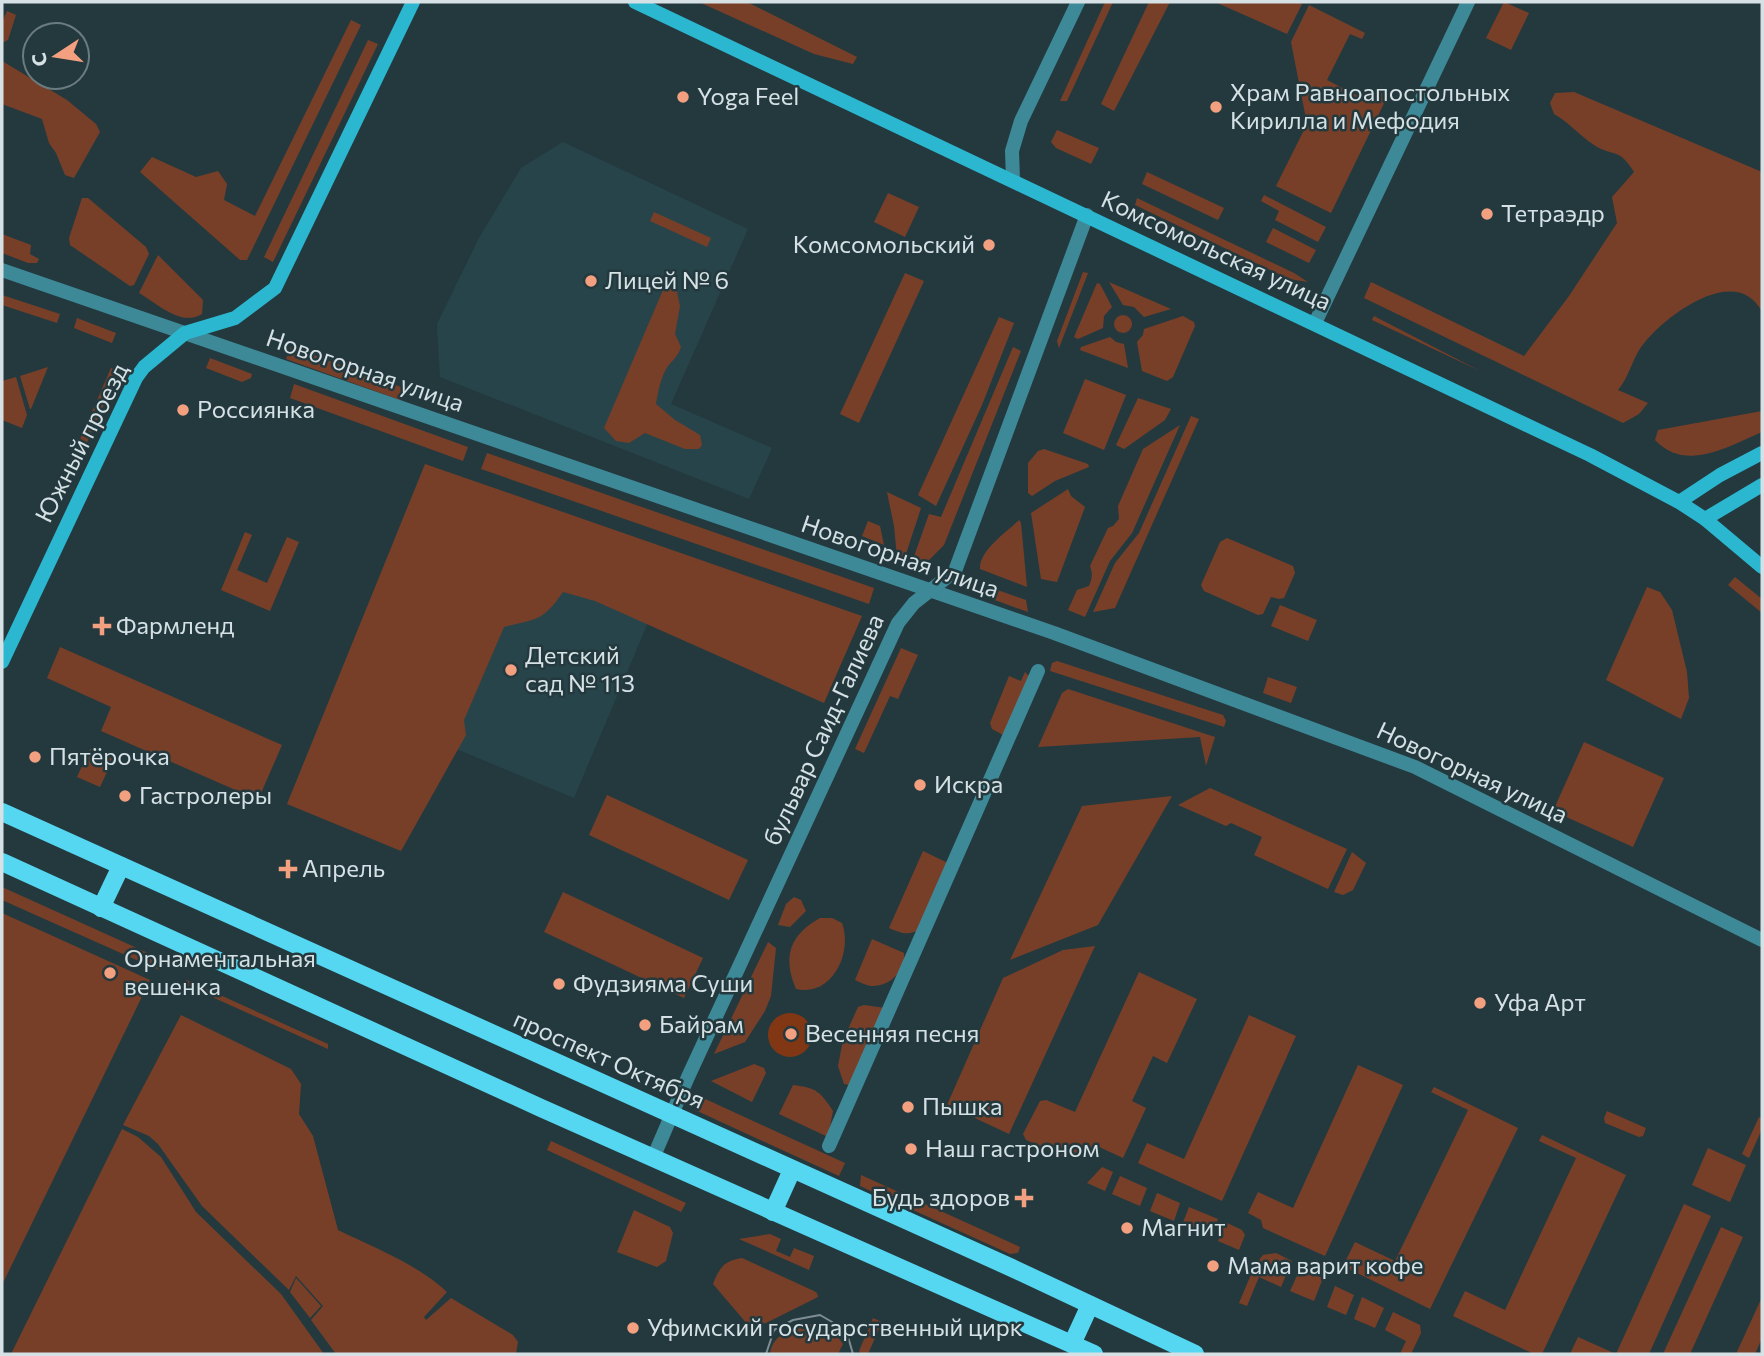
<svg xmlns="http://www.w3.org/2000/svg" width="1764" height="1356" font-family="Commissioner,sans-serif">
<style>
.built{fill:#27444b}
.green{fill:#783f28}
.water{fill:#813714}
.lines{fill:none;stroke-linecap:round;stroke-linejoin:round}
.street{stroke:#3d8998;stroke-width:14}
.secondary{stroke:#2bb7d0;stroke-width:14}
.primary{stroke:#55d7f1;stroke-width:18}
.tram{stroke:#7e8e92;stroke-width:2}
.poi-dot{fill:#f2a07f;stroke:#24393e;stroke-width:2.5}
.labels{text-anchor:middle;stroke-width:5;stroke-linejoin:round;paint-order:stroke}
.poi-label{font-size:24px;fill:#d5e1e4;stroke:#24393e;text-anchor:start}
.street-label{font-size:24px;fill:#d5e1e4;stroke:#24393e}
</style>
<rect width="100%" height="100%" fill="#24393e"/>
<g class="built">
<polygon points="563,142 748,229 671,404 772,448 749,499 440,377 437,324 479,238 521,168"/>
<polygon points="449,536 649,620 574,798 375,715"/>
</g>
<g class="green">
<polygon points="699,2 747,2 857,57 853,64 814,54"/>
<polygon points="1105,2 1113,2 1067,101 1060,101"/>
<polygon points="1149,2 1170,2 1114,111 1101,104"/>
<polygon points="1215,2 1298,2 1302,4 1287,34"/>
<polygon points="1504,2 1529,13 1511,50 1486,38"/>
<polygon points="1309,5 1365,33 1362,39 1350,34 1327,80 1372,103 1381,86 1390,91 1331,213 1276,186 1307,124 1291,42"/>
<polygon points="7,11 16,15 8,40 2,43 2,22"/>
<polygon points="351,20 361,25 247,260 240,260 140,172 152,157 196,177 218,171 227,184 224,200 255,216"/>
<polygon points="368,40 378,44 273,262 264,257"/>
<polygon points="2,61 67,100 96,124 100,132 74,178 65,175 56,153 49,143 42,119 2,104"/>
<path d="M1574 92 1762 172V312C1737 263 1668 314 1645 342 1633 355 1630 376 1618 390L1648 403 1639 414 1623 423 1364 298 1371 282 1524 356 1569 296 1617 223 1612 197 1634 172C1618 146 1614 158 1594 145 1579 135 1570 123 1554 114L1550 103 1555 93Z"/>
<polygon points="1057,130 1099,148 1091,164 1056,148 1051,142"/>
<polygon points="1147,172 1224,208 1218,220 1142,184"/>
<polygon points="888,193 919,207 905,237 874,222"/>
<polygon points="1264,195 1326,227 1318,242 1275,220 1279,211 1261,201"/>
<polygon points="82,198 88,198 146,247 149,254 134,285 130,286 70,245 69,238"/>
<polygon points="1137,198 1294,273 1308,282 1289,279 1135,205"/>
<polygon points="654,212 711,238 707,247 650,221"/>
<polygon points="1273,228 1316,250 1309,263 1266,242"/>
<polygon points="2,234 31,245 30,254 39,259 37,263 28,263 2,253"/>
<path d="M158 255 203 300 202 314C181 327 158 304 139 293Z"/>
<polygon points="1083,272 1088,273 1059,348 1057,341"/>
<polygon points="905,273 924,281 859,423 840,414"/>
<polygon points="1109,282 1171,309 1144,317 1134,307 1123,305"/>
<path d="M666 283H675L680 306 675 334 681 347C678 356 674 359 668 366 661 376 658 392 656 404L675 420 700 435 702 445 699 449H685L645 433 629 443 616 441 604 428Z"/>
<polygon points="1097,283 1100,284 1112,307 1104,316 1103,328 1078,339 1074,337"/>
<polygon points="2,295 60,314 57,323 2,305"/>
<circle cx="1123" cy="324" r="9"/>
<polygon points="1183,316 1194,322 1195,326 1173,377 1167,381 1142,371 1137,342 1143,335 1144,329"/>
<polygon points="1374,316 1480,371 1372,320"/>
<polygon points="999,317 1014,323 982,405 936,506 918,495"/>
<polygon points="77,318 116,333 112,343 74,328"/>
<polygon points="1110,337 1116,342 1124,344 1128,368 1080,350 1081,347"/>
<polygon points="291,347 404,388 400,400 286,359"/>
<polygon points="1013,347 1021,351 944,545 923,566 912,562 929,514 941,517"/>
<polygon points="210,358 252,374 251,378 242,382 206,368"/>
<polygon points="48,367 31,409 30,409 20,376"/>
<polygon points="111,368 119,371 77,465 70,462"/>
<polygon points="16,377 27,415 22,428 2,420 2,381"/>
<polygon points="1085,379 1126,395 1104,450 1063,433"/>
<polygon points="294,384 468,447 463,461 290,398"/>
<polygon points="1138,398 1171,409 1165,420 1124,449 1116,445"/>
<path d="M1762 411V432C1729 446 1686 473 1655 440L1658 430Z"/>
<polygon points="1191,416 1199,419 1115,608 1093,612 1115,563 1139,533"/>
<path d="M1180 425 1132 533 1110 561 1085 617 1068 610 1077 590 1089 586C1092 579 1093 574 1090 566L1108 528 1113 526 1119 519 1118 506 1143 449Z"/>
<polygon points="1044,449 1088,464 1089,467 1055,481 1032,496 1028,493 1028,463 1038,451"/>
<polygon points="487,453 874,588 869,604 481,469"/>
<path d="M425 464 862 616 824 703 595 601 563 592C542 622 538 618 504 627L464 720 466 735 401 851 287 804Z"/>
<polygon points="1068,489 1071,496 1085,507 1057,582 1041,579 1031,513"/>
<polygon points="887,492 921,508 904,560 897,557 894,526"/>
<path d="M1019 520 1021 523 1027 587 980 569C979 550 1007 532 1019 520Z"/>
<polygon points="868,521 880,526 884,545 862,536"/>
<polygon points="245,532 252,535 237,570 267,583 287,537 299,542 270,611 221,590"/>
<polygon points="1227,538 1293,566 1295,573 1284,598 1279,599 1271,597 1263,614 1258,615 1204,591 1201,585 1220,542"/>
<polygon points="1735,577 1762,599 1762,613 1728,585"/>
<polygon points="989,587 1026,600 1028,612 981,595"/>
<polygon points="1647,587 1660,592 1672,610 1687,672 1689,698 1681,719 1606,680"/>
<polygon points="1280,605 1317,620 1308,641 1271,626"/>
<polygon points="60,647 282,745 258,800 101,731 111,707 47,678"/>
<polygon points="901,648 918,655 898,699 890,696 864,753 855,749"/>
<polygon points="1057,661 1223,715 1226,721 1224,727 1050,671 1052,663"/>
<polygon points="1025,672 1030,677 1005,736 992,729 990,723 1009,676 1021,681"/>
<polygon points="1268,677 1297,687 1291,703 1263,693"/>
<polygon points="1068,689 1215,737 1206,766 1200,737 1038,747 1062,693"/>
<polygon points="1584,742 1664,778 1633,847 1553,811"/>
<polygon points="90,749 113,759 100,787 77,777"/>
<polygon points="1210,788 1347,849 1328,889 1254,855 1262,837 1231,823 1226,826 1178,805"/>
<polygon points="607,795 748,860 729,900 589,835"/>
<polygon points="1172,796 1098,925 1010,960 1082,806"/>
<path d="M923 851 950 864 922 928C909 936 903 934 889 928Z"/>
<polygon points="1352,852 1366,863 1353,890 1343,895 1334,892"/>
<polygon points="2,887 159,958 161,966 159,970 2,900"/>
<polygon points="563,892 703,958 684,998 544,932"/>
<polygon points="794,897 801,900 806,911 790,927 778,925 786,904"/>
<polygon points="2,913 150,980 2,1285"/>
<path d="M820 918H832L842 923C853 953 832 997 796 989 782 956 790 935 820 918Z"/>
<path d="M872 939 904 953C906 971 889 987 871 986 866 985 859 982 855 980Z"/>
<polygon points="768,942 776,948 771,996 765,1011 745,1042 714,1054"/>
<polygon points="1095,946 1009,1134 947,1105 1003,978 1063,950"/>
<polygon points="1139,972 1197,999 1167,1063 1153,1056 1132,1101 1146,1108 1123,1158 1097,1146 1064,1157 1026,1140 1023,1134 1040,1101 1046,1100 1075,1112"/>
<polygon points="187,980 328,1044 328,1049 181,983"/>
<polygon points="864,1005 885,1008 850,1085 844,1084 838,1066 843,1040 858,1007"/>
<path d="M181 1015 291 1069 301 1084 299 1114 313 1136 338 1230C375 1248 417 1264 447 1292L424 1317 426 1320 451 1298 513 1335 518 1342 516 1354H336L311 1320 323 1306 296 1276 289 1290 202 1206 158 1144 149 1136 123 1125Z"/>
<polygon points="1249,1015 1296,1036 1222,1201 1138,1163 1147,1143 1184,1159"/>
<polygon points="754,1064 764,1068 766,1073 752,1102 711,1081"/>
<polygon points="1358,1065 1403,1085 1325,1256 1263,1228 1261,1220 1248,1213 1258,1192 1293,1208"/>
<path d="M793 1085C816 1088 820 1091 833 1111L828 1137 779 1114Z"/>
<polygon points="1434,1087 1518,1128 1430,1309 1343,1266 1355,1242 1395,1261 1468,1110 1431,1092"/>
<polygon points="701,1097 845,1163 839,1176 695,1110"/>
<polygon points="1607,1111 1646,1128 1643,1136 1639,1137 1605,1123 1604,1118"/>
<polygon points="1759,1117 1762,1119 1762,1129 1749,1158 1742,1154"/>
<polygon points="122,1129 138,1137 161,1157 196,1212 281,1294 324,1354 11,1354"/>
<polygon points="1542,1135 1626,1175 1542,1354 1534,1354 1453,1316 1465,1291 1505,1310 1576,1158 1539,1141"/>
<polygon points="551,1141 686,1203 681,1212 547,1150"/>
<polygon points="1708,1148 1746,1165 1730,1202 1692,1185"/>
<polygon points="1102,1167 1113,1172 1105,1191 1087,1183"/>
<polygon points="861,1175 1020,1247 1018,1253 1010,1254 860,1186"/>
<polygon points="1120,1176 1147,1188 1140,1206 1112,1194"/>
<polygon points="1157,1193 1180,1203 1174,1221 1150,1211"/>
<polygon points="1684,1204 1711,1216 1649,1354 1570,1354 1578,1337 1616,1354"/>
<polygon points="1189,1207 1218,1219 1211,1238 1182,1225"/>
<polygon points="634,1210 670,1227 673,1233 666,1261 657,1267 617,1252"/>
<polygon points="1225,1222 1242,1230 1245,1235 1239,1250 1218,1241"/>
<polygon points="1721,1227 1743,1237 1690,1354 1663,1354"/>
<polygon points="770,1234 781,1239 776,1251 790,1257 794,1248 814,1256 809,1270 739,1239"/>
<polygon points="1276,1253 1292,1261 1281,1287 1259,1277 1247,1306 1239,1303 1255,1265 1263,1255"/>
<path d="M742 1258 814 1291 817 1293 818 1297 766 1323 748 1325 713 1284C719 1268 725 1260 742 1258Z"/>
<polygon points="1300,1269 1323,1278 1314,1301 1290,1291"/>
<polygon points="296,1278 321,1306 310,1318 290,1292"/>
<polygon points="1335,1286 1354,1295 1346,1315 1327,1307"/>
<polygon points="1362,1297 1384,1308 1375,1328 1354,1319"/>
<polygon points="1762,1297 1762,1338 1755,1354 1736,1354"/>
<polygon points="1393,1312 1420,1325 1421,1333 1411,1354 1400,1354 1406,1341 1385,1330"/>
<polygon points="873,1318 882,1322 868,1354 861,1354 859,1351"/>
<path d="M814 1324C828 1326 835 1332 843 1344L838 1354H770C772 1333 796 1326 814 1324Z"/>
</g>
<circle class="water" cx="790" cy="1035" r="22"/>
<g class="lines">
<g class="street">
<polyline points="1013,180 1012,151 1021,121 1078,2"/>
<polyline points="2,270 1054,633 1415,767 1762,940"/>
<polyline points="1315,323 1468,2"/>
<polyline points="829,1146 1038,671"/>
<polyline points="653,1158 688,1077 898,623 914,603 955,571 1087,215"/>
</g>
<g class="secondary">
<polyline points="635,2 1590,455 1679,502 1705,519 1762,567"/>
<polyline points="1679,502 1720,475 1762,453"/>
<polyline points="1705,519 1762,485"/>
<polyline points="2,662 136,378 144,367 185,333 235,318 275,288 413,2"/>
</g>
<g class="primary">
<polyline points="2,812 1012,1268 1195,1354"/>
<polyline points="2,862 541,1108 1094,1354"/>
<polyline points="101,908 121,866"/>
<polyline points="773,1212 792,1170"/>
<polyline points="1072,1344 1090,1305"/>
</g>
<polyline class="tram" points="766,1354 774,1330 793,1320 820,1315 846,1330 853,1354"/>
</g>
<g class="poi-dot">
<circle cx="683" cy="97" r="7"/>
<circle cx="1216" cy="107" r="7"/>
<circle cx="1487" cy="214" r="7"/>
<circle cx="989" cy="245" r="7"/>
<circle cx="591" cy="281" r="7"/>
<circle cx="183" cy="410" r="7"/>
<path d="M98.5 615.5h7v7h7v7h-7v7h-7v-7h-7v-7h7z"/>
<circle cx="511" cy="670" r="7"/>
<circle cx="35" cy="757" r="7"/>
<circle cx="920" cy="785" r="7"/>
<circle cx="125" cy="796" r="7"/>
<path d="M284.5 858.5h7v7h7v7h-7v7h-7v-7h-7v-7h7z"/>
<circle cx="110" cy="973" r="7"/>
<circle cx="559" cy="984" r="7"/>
<circle cx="1480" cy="1003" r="7"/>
<circle cx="645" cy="1025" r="7"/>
<circle cx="791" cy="1034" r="7"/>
<circle cx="908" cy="1107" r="7"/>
<circle cx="911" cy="1149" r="7"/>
<path d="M1020.5 1187.5h7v7h7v7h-7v7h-7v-7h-7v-7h7z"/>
<circle cx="1127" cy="1228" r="7"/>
<circle cx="1213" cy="1266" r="7"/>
<circle cx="633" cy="1328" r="7"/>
</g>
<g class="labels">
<g class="poi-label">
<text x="1230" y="101">Храм Равноапостольных<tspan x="1230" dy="28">Кирилла и Мефодия</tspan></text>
<text x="697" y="105">Yoga Feel</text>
<text x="1501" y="222">Тетраэдр</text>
<text x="975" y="253" text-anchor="end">Комсомольский</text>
<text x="605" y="289">Лицей № 6</text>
<text x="197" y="418">Россиянка</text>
<text x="116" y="634">Фармленд</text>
<text x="525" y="664">Детский<tspan x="525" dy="28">сад № 113</tspan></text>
<text x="49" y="765">Пятёрочка</text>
<text x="934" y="793">Искра</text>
<text x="139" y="804">Гастролеры</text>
<text x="302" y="877">Апрель</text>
<text x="124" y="967">Орнаментальная<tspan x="124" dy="28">вешенка</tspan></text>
<text x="573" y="992">Фудзияма Суши</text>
<text x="1494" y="1011">Уфа Арт</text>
<text x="659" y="1033">Байрам</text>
<text x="805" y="1042">Весенняя песня</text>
<text x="922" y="1115">Пышка</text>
<text x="925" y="1157">Наш гастроном</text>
<text x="1010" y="1206" text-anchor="end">Будь здоров</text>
<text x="1141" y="1236">Магнит</text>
<text x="1227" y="1274">Мама варит кофе</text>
<text x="647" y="1336">Уфимский государственный цирк</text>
</g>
<g class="street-label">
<text transform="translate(1216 251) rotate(25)" y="8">Комсомольская улица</text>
<text transform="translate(365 371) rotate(19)" y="8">Новогорная улица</text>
<text transform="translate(82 443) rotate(-63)" y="8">Южный проезд</text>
<text transform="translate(900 557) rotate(19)" y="8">Новогорная улица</text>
<text transform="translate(824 730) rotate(-65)" y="8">бульвар Саид-Галиева</text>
<text transform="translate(1472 773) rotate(25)" y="8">Новогорная улица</text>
<text transform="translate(609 1060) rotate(24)" y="8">проспект Октября</text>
</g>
</g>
<rect width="1764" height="1356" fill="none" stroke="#d5e1e4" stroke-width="7"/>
<g transform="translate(56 56) rotate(258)"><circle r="33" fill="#24393e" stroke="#6b7c80" stroke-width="2"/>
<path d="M0-5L12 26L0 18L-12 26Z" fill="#f2a07f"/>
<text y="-10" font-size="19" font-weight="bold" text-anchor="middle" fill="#d5e1e4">С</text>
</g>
</svg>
